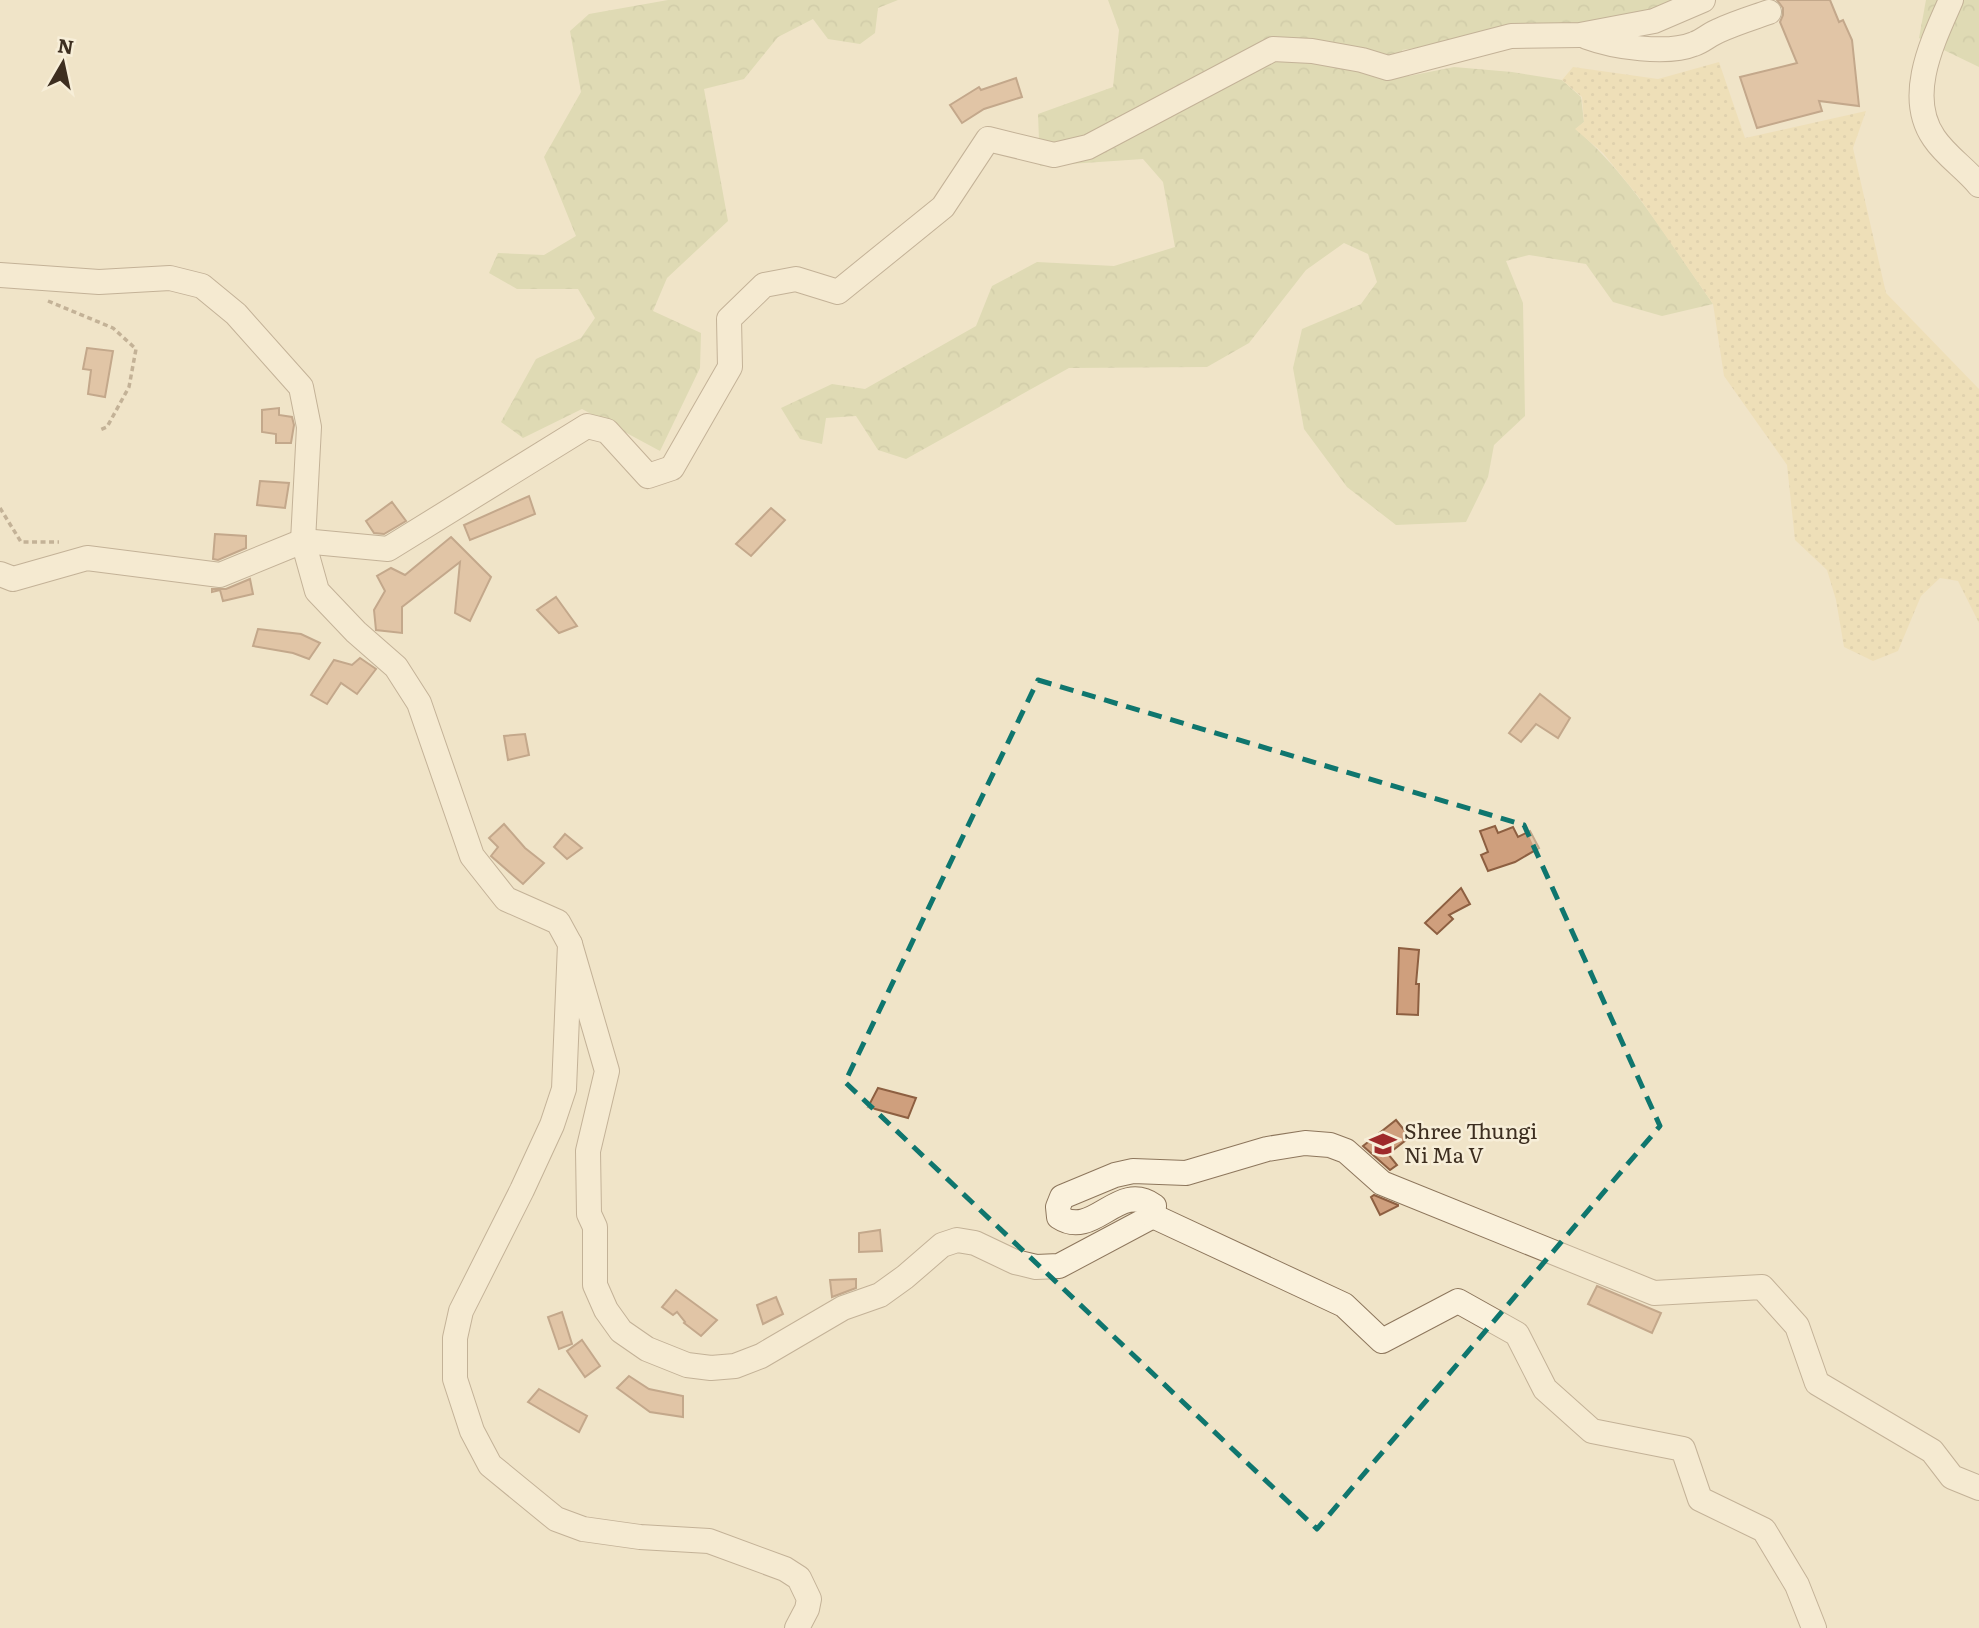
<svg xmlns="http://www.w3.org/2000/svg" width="1979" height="1628" font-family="Literata,serif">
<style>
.forest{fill:url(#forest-crowns)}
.sand{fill:url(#sand-dots)}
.building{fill:#cf9f7d;stroke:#8d5f41;stroke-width:2}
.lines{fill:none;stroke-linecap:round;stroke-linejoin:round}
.minor-casing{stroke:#8d765c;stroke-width:26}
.path{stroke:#8d765c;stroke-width:3.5;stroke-dasharray:5 3.5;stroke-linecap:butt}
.minor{stroke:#faf1dc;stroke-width:24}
.marked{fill:none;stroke:#0f766e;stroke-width:5;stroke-dasharray:14 9;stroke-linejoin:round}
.labels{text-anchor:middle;stroke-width:5;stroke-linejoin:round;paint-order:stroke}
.poi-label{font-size:21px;fill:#3d2e20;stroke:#f7eed8;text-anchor:start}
</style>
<defs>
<pattern id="forest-crowns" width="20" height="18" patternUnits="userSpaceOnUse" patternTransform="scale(1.75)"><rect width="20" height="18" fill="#c9cf9b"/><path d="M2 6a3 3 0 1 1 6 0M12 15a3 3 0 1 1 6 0" fill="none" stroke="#aeb285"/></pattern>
<pattern id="sand-dots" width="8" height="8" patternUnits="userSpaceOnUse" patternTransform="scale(1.75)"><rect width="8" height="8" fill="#ecd9a5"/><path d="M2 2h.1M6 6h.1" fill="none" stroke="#cbbb8e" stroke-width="1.8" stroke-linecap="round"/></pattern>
</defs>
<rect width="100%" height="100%" fill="#f0e4c8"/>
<g class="forest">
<polygon points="668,0 898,0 878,8 875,33 860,44 828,39 813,19 778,37 744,79 704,89 728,221 667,278 653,311 701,333 700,368 660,451 582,409 523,438 501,422 536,359 581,338 595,318 578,289 517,289 489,273 498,253 544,255 576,236 544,157 581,92 570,31 589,14"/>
<path d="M1108 0H1681L1634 16 1402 50 1409 76 1454 67 1512 72 1562 80 1581 97 1584 122 1576 129C1632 178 1671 244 1713 304L1662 316 1613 302 1586 264 1529 255 1506 261 1523 303 1525 416 1494 445 1488 477 1466 522 1396 525 1347 487 1304 429 1293 368 1302 329 1361 304 1377 282 1368 254 1344 243 1306 270 1249 343 1207 367 1069 368 906 459 878 450 856 416 826 418 822 444 800 439 781 408 832 384 865 389 976 326 992 286 1037 262 1114 266 1175 247 1163 182 1143 159 1040 166 1038 114 1113 87 1119 30Z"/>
<polygon points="1926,0 1979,0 1979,67 1919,38"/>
</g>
<polygon class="sand" points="1719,62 1745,138 1866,111 1853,148 1886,293 1979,389 1979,623 1958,581 1940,578 1921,596 1898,651 1873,661 1844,647 1836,600 1827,570 1795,540 1787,465 1724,376 1713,304 1638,196 1603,153 1575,129 1584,122 1582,97 1562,80 1573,67 1658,79"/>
<g class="building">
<polygon points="1777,0 1830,0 1839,22 1843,20 1852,40 1859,106 1819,101 1822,111 1757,128 1740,77 1797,63 1780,22 1783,15 1783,8"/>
<polygon points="1016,78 1022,97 984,109 962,123 950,105 979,87 981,90"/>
<polygon points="87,348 113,351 105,397 88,394 91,370 83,369"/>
<polygon points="279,408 279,415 292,417 294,425 291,443 276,443 276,434 262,432 262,410"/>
<polygon points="260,481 289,483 285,508 257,505"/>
<polygon points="529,496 535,514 470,540 464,525"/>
<polygon points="392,502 406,521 384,534 374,533 366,521"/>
<polygon points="771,508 785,520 751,556 736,544"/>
<polygon points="215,534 246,536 246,548 218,560 213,559"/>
<polygon points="451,537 491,577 470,621 455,613 460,562 402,607 402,633 376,630 374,610 385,591 377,576 391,568 405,575"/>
<polygon points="250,579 253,594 223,601 220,590 212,592 212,589 226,589"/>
<polygon points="556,597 577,626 559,633 537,610"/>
<polygon points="258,629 301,634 320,643 309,659 293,653 253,646"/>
<polygon points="360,658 376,669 357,694 341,683 327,704 311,695 334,660 352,665"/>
<polygon points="1540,694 1570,718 1558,738 1536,724 1521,742 1509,733"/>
<polygon points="525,734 529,755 508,760 504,736"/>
<polygon points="504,824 525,848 544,863 523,884 491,856 498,847 489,838"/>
<polygon points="1495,826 1498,833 1513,827 1518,837 1530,831 1539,848 1515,862 1488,871 1481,855 1488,852 1480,831"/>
<polygon points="565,834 582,848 567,859 554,847"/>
<polygon points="1461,888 1470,904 1449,915 1453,919 1437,934 1425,923"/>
<polygon points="1399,948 1419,950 1416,984 1419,984 1418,1015 1397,1014"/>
<polygon points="878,1088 916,1098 908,1118 868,1107"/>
<polygon points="1396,1120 1410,1137 1388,1154 1397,1165 1390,1170 1363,1146"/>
<polygon points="1374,1195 1398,1205 1398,1206 1380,1215 1371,1197"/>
<polygon points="880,1230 882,1251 859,1252 859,1233"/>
<polygon points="856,1279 856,1288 832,1297 830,1280"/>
<polygon points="1597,1286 1661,1313 1652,1333 1588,1304"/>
<polygon points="676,1290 717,1320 701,1336 684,1323 685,1322 677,1312 673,1315 662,1307"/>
<polygon points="776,1297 783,1314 763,1324 757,1305"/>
<polygon points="562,1312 572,1344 559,1349 548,1317"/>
<polygon points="582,1340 600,1366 585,1377 567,1351"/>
<polygon points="629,1376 649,1389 683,1396 683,1417 650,1412 617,1388"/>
<polygon points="539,1389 587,1416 579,1432 528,1402"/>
</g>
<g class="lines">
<defs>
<g id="minor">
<path d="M1951 0C1933 41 1905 96 1934 138 1946 156 1965 168 1979 185"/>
<path d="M1587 37C1614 47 1667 55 1694 44 1703 41 1710 34 1718 31 1735 23 1752 18 1769 12"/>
<polyline points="0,275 99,282 170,278 202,286 236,314 301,387 309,427 303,541 317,591 356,632 396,667 419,703 472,856 506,899 558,922 570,944 564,1089 552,1125 522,1190 461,1311 455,1338 455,1379 472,1431 490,1465 556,1519 583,1529 640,1537 709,1541 785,1569 799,1578 809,1599 807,1609 797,1628"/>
<polyline points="0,574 13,579 87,558 220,575 303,541 388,549 587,426 607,431 648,476 672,468 730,367 729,319 764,285 796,279 838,292 943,207 988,139 1054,155 1088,147 1273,49 1312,51 1362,60 1388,68 1511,36 1580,35 1654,21 1703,0"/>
<path d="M570 944 607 1071 588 1151 589 1214 595 1227V1285L606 1310 621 1331 647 1349 687 1365 711 1368 735 1366 761 1356 843 1308 880 1295 905 1277 942 1245 957 1240 975 1243 1015 1262 1036 1267 1059 1266 1153 1216 1154 1206C1118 1180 1094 1240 1059 1217L1058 1207 1062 1197 1115 1175 1133 1171 1186 1173 1267 1149 1305 1143 1330 1145 1346 1151 1382 1183 1654 1293 1762 1287 1797 1326 1817 1383 1932 1451 1952 1477 1979 1488"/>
<polyline points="1153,1216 1344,1305 1382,1341 1458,1301 1517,1334 1545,1389 1592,1431 1683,1449 1700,1499 1764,1530 1797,1585 1814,1628"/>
</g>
</defs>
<use href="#minor" class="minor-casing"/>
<g class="path">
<polyline points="48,301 113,328 136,349 129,387 107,427 100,430"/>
<polyline points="0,508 21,542 59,542"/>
</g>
<use href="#minor" class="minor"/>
</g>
<path d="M0 0H1979V1628H0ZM1038 680 1524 825 1660 1126 1317 1529 845 1082Z" fill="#f0e4c8" fill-opacity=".55" fill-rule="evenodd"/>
<path class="marked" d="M1038 680 1524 825 1660 1126 1317 1529 845 1082Z"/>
<defs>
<symbol id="school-bare" viewBox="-9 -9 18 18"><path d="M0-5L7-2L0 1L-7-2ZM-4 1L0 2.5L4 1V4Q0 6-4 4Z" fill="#9e2a2b" stroke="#f7eed8" stroke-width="2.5" paint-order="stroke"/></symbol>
</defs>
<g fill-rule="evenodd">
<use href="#school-bare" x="1364" y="1125" width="38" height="38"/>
</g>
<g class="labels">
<g class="poi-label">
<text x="1404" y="1139">Shree Thungi<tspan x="1404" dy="24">Ni Ma V</tspan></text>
</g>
</g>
<g transform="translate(63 63) rotate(9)" stroke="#f7eed8" stroke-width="5" paint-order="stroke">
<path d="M0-5L12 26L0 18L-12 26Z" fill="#3d2e20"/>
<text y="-10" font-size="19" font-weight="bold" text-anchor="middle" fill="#3d2e20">N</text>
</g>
</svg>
